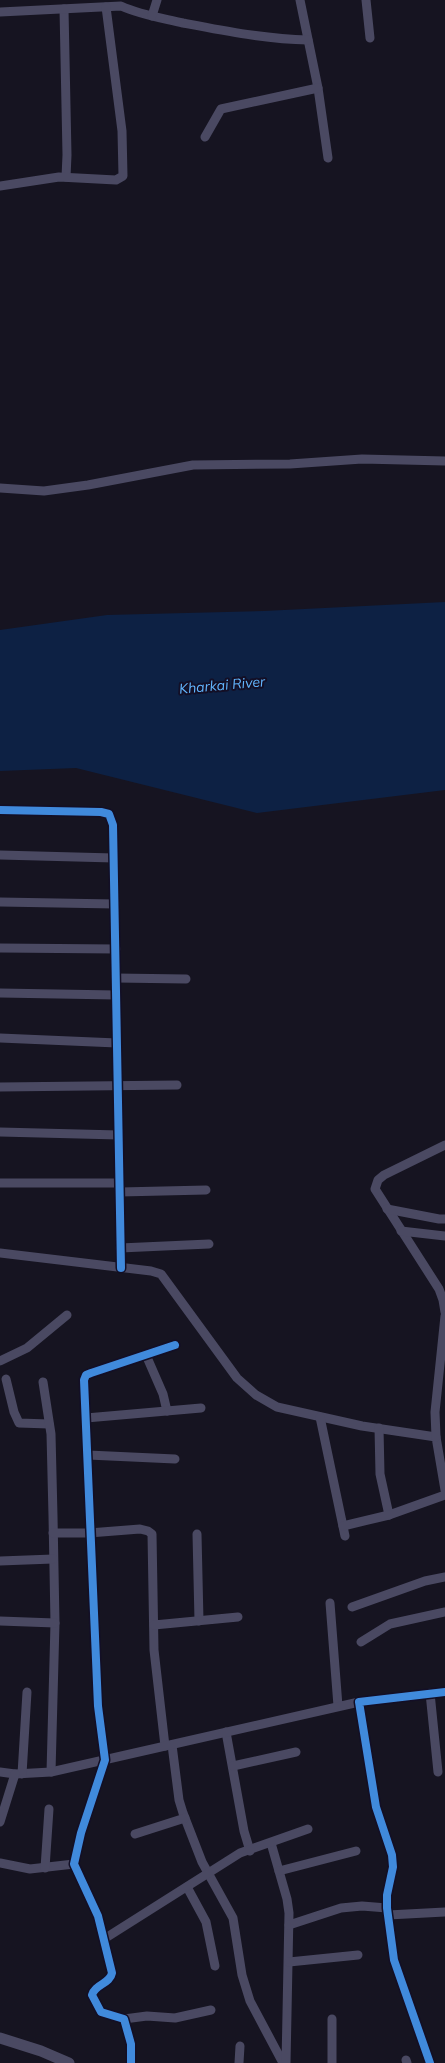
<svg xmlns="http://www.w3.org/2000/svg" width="445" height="2063" font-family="Mulish,sans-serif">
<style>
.water{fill:#0d2144}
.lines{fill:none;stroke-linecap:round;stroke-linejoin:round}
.minor{stroke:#4a4962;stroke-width:9}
.tertiary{stroke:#4a4962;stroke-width:11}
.cycleway-casing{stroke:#130f26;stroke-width:11}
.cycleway{stroke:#408adc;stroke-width:8}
.labels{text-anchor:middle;stroke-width:4;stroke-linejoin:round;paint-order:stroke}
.water-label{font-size:14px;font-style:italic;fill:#62b6ff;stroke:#130f26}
</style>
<rect width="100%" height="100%" fill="#161421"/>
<polygon class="water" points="445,602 445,790 257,813 76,768 0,771 0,630 107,615 264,611"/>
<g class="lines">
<g class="minor">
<polyline points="300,0 318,88 328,158"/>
<polyline points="366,0 370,38"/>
<polyline points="64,9 67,155 66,177"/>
<path d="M0 12 121 6C141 15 162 18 183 23 225 31 266 39 308 40"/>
<polyline points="152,16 157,0"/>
<polyline points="205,137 221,109 318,88"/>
<polyline points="0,186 59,177 116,180 123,176 122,131 106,7"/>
<polyline points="0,488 44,491 88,485 193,465 290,464 362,459 445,461"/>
<polyline points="0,810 101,812 109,814 113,825 121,1268"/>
<polyline points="0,855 114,858"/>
<polyline points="0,902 115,904"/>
<polyline points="0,948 116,949"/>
<polyline points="116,978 186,979"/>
<polyline points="0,993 116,995"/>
<polyline points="0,1038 117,1043"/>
<polyline points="0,1087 177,1085"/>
<polyline points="0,1132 119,1135"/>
<polyline points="445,1145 384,1175 378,1180 375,1189 439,1289 443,1300 445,1312"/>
<polyline points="0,1183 119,1183"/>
<polyline points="120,1192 206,1190"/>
<polyline points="387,1209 439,1219 445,1219"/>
<polyline points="401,1231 445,1236"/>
<polyline points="120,1248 209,1244"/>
<polyline points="0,1253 151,1271 161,1274 237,1378 256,1395 277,1407 362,1426 436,1437 445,1490"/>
<polyline points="146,1355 163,1394 167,1411"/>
<polyline points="0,1361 27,1348 67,1315"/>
<polyline points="6,1379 14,1412 19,1423 49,1424"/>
<polyline points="43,1382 51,1434 53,1516 55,1623 51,1772"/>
<polyline points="320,1417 345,1536"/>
<polyline points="86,1418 201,1408"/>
<polyline points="379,1428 380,1474 389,1515"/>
<polyline points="436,1437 435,1412 445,1316"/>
<polyline points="88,1455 175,1459"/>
<polyline points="343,1526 389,1515 445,1495"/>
<polyline points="53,1533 89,1533 140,1529 148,1531 152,1534 154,1650 165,1746"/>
<polyline points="197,1534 199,1621"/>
<polyline points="0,1561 53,1559"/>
<polyline points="330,1603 338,1706"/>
<polyline points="352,1607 425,1581 445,1577"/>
<polyline points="0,1621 55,1623"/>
<polyline points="154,1625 238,1617"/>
<polyline points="361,1642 390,1624 445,1612"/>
<polyline points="430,1693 438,1772"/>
<polyline points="226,1732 244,1831 250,1851"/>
<polyline points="172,1745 179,1800 183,1813 202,1862 233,1918 242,1975 250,2001 283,2063"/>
<polyline points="233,1766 296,1752"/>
<polyline points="0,1772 15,1774 51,1772 359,1702"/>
<polyline points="22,1774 27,1692"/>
<polyline points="0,1822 15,1774"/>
<polyline points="135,1834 185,1818"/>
<polyline points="271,1843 287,1899 289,1913 286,2063"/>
<polyline points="0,1863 30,1869 74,1864"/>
<polyline points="45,1868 49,1809"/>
<polyline points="279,1871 356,1851"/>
<polyline points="187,1887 206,1922 215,1966"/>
<polyline points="388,1915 445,1912"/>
<polyline points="289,1925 341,1908 362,1906 387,1908"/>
<polyline points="104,1939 240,1853 308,1829"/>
<polyline points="289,1962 358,1955"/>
<polyline points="124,2019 147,2016 175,2018 211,2010"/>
<polyline points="406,2060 407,2063"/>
<path d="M131 2063V2044L124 2019 101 2012 92 1995C95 1984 110 1984 112 1973L98 1916 74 1864 81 1833 105 1760 98 1706 84 1380 86 1375 91 1373 175 1345"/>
<polyline points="239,2063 240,2046"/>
<polyline points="332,2063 332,2019"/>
<polyline points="430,2063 394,1960 387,1908 387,1895 393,1867 392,1855 376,1807 359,1702 445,1692"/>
</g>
<polyline class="tertiary" points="0,2038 41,2051 69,2063"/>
<defs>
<g id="cycleway">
<polyline points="0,810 101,812 109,814 113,825 121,1268"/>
<path d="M131 2063V2044L124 2019 101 2012 92 1995C95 1984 110 1984 112 1973L98 1916 74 1864 81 1833 105 1760 98 1706 84 1380 86 1375 91 1373 175 1345"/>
<polyline points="430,2063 394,1960 387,1908 387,1895 393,1867 392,1855 376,1807 359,1702 445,1692"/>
</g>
</defs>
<use href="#cycleway" class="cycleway-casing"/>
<use href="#cycleway" class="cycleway"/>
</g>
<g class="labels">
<g class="water-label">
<text transform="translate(222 685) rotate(-5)" y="5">Kharkai River</text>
</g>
</g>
</svg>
